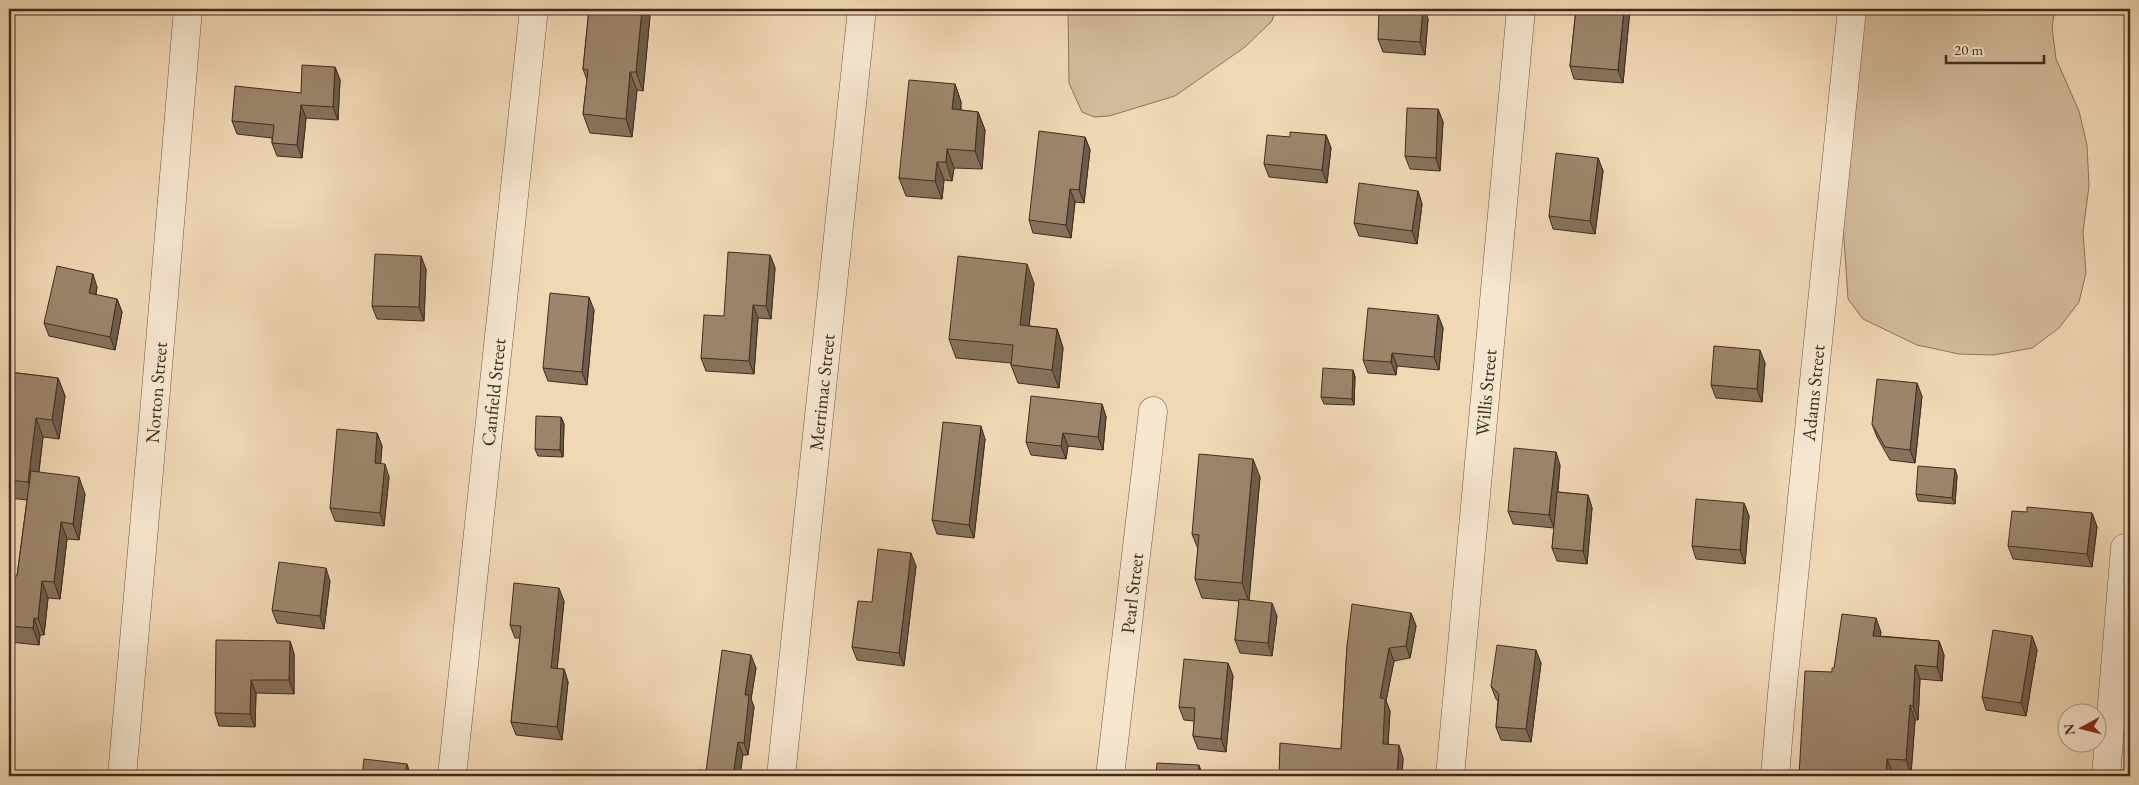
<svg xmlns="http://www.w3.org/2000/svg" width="2139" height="785" font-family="'EB Garamond',serif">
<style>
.green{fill:#d2bb9b;stroke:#8a745c}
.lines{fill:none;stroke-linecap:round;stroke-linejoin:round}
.minor-casing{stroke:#6e5742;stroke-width:29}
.minor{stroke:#f5e6cf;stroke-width:28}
.wall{fill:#86725d;stroke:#422c1c}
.shaded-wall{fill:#6d5d4c;stroke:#422c1c}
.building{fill:#9c856c;stroke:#422c1c}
.labels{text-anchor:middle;stroke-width:5;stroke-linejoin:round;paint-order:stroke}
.street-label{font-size:19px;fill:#422c1c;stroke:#f5e6cf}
</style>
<rect width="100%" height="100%" fill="#f0d8b5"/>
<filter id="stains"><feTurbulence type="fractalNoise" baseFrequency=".004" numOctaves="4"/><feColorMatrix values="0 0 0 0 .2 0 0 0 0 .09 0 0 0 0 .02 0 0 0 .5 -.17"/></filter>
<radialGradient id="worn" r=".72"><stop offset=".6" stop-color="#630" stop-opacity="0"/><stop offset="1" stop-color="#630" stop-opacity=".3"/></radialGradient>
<g class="green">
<polygon points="1068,9 1276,9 1272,21 1245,47 1175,96 1109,116 1094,117 1082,112 1069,83"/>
<polygon points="1865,9 2055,9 2052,27 2056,59 2079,111 2087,145 2089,186 2083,232 2086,273 2079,302 2059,328 2032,348 1994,355 1959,354 1917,345 1863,319 1848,299 1841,195"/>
</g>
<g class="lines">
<defs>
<g id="minor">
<path id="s1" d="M122 776 153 426 188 9"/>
<path id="s2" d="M452 776 534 9"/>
<path id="s3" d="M781 776 862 9"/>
<path id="s4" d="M1110 776 1153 411"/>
<path id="s5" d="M1450 776 1521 9"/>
<path id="s6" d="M1775 776 1782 694 1852 9"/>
<polyline points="2106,776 2125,548"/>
</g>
</defs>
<use href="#minor" class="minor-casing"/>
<use href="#minor" class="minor"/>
</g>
<g class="wall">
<polygon points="589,9 647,9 650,16 643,91 637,90 632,137 590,133 583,114 587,80 583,69"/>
<polygon points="1576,9 1630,9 1623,83 1574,79 1570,66"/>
<polygon points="1647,9 1686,9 1685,13"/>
<polygon points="1428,19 1425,55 1383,52 1378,39"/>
<polygon points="335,67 340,80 338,120 306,118 302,158 277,156 272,143 272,138 237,134 232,121 301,93"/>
<polygon points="955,84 961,102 961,110 978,112 985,130 982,169 954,168 952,181 944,180 942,199 906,196 899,178"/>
<polygon points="1438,109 1443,122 1440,171 1410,169 1405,156"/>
<polygon points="1326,135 1331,148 1327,183 1269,177 1264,164 1290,137"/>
<polygon points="1085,137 1090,150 1084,203 1075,202 1071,238 1033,233 1029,220"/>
<polygon points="1598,158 1603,171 1595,234 1553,229 1549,216"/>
<polygon points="1418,191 1422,204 1417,244 1359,236 1354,223"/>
<polygon points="770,255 775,268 771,319 758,318 754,374 706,371 701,358 724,316"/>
<polygon points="426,269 424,321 377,319 372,306"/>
<polygon points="1034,283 1029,326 1057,329 1063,348 1059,388 1018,383 1011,365 1011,363 956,358 949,339"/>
<polygon points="97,287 96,295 117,299 122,312 115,350 49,336 44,323"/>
<polygon points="594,310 587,385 548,381 543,368"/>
<polygon points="1438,315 1443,328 1439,370 1397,366 1396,375 1368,373 1363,360"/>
<polygon points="1765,363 1762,402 1716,398 1711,385"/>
<polygon points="1353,370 1355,377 1354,405 1324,404 1321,397"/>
<polygon points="9,372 58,378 65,396 59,439 43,437 39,472 85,494 79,540 67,539 60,599 48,598 44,635 40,635 39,645 9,642 9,583 11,584 17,576 27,500 9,498"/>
<polygon points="1922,396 1915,463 1890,460 1877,437 1872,424"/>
<polygon points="1102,404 1106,417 1103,450 1068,446 1066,459 1031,455 1026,442"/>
<polygon points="561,417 564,424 563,457 538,456 535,449"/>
<polygon points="377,433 382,446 380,463 389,477 384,526 335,521 330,508"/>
<polygon points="985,439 974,538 937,534 932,520"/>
<polygon points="1560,465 1558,492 1588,495 1592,508 1587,564 1557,561 1552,548 1554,528 1513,524 1508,511"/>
<polygon points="1955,469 1957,476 1955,504 1918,501 1916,494"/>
<polygon points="1260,477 1249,600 1277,616 1272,656 1240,653 1235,640 1239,601 1202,598 1195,579 1198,549 1192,534"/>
<polygon points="1744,503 1749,516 1745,564 1696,559 1692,546"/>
<polygon points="2027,512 2092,513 2097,527 2092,567 2013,559 2008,546"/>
<polygon points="916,566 904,666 857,660 852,647 872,602"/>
<polygon points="330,581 324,629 277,623 272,610"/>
<polygon points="564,601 557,669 564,669 568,682 562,740 516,735 511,722 520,638 515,638 510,625"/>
<polygon points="1411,613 1416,626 1410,658 1394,661 1386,701 1390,711 1388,745 1403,758 1402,776 1279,776 1341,749 1347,646"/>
<polygon points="1881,632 1880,636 1939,641 1944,655 1942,681 1920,679 1918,720 1915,720 1911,774 1893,773 1892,776 1799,776 1832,672 1834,668"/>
<polygon points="2032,636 2037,650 2026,716 1986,710 1982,697"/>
<polygon points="290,641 294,654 294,694 256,693 255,727 219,726 215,713"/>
<polygon points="1228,663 1233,676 1226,752 1198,749 1193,736 1194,721 1184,720 1179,707"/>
<polygon points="1541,663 1531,742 1501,740 1496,727 1498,701 1496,699 1491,686"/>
<polygon points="756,668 751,699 754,707 748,755 743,755 706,771"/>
</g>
<g class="shaded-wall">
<polygon points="642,9 647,9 650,16 643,91 636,72"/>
<polygon points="1423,9 1425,9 1428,19 1425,55 1420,42"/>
<polygon points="1624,9 1630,9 1623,83 1618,70"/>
<polygon points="335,67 340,80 338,120 333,107"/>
<polygon points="630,72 637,90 632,137 626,119"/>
<polygon points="955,84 961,102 959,128 952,109"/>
<polygon points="301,105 306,118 302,158 297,145"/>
<polygon points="1438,109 1443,122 1440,171 1436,158"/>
<polygon points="978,112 985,130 982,169 975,151"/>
<polygon points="1326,135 1331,148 1327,183 1322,170"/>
<polygon points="1085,137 1090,150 1084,203 1079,190"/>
<polygon points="947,149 954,168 952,181 946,162"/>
<polygon points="1598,158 1603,171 1595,234 1590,221"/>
<polygon points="937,162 944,180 942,199 935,181"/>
<polygon points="1070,189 1075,202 1071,238 1066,225"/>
<polygon points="1418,191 1422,204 1417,244 1412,231"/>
<polygon points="770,255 775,268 771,319 766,306"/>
<polygon points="421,256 426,269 424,321 419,307"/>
<polygon points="1027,264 1034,283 1027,343 1020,325"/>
<polygon points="93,274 97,287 93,307 89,293"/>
<polygon points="589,297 594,310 587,385 582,372"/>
<polygon points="117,299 122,312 115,350 110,337"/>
<polygon points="753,305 758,318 754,374 749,361"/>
<polygon points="1438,315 1443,328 1439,370 1434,357"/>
<polygon points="1057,329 1063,348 1059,388 1052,370"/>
<polygon points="1760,350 1765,363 1762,402 1757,389"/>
<polygon points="1392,353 1397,366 1396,375 1391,362"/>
<polygon points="1353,370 1355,377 1354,405 1352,399"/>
<polygon points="58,378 65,396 59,439 52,420"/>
<polygon points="1917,383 1922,396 1915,463 1910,450"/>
<polygon points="1102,404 1106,417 1103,450 1098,437"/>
<polygon points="561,417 564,424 563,457 560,450"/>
<polygon points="36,418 43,437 35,501 28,482"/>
<polygon points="981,426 985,439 974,538 969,525"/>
<polygon points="377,433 382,446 380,476 375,463"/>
<polygon points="1063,433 1068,446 1066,459 1061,446"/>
<polygon points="1556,452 1560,465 1554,528 1549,515"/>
<polygon points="1253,459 1260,477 1249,602 1242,583"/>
<polygon points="385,464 389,477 384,526 380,513"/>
<polygon points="1955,469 1957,476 1955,504 1952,498"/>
<polygon points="79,477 85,494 79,540 73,524"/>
<polygon points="1588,495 1592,508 1587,564 1583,551"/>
<polygon points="1744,503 1749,516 1745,564 1740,550"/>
<polygon points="2092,513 2097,527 2092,567 2087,554"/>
<polygon points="61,522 67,539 60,599 54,582"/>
<polygon points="911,553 916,566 904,666 899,653"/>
<polygon points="326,568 330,581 324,629 320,616"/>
<polygon points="42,581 48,598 44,635 38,619"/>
<polygon points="559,588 564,601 556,681 551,668"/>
<polygon points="1272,603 1277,616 1272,656 1268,643"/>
<polygon points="1411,613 1416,626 1410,658 1406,646"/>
<polygon points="34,618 40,635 39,645 33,628"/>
<polygon points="1876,618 1881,632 1878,650 1873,636"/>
<polygon points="2032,636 2037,650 2026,716 2021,703"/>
<polygon points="290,641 294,654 294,694 289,680"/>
<polygon points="1939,641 1944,655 1942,681 1937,667"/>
<polygon points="1389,648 1394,661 1386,701 1390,711 1387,757 1383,744 1380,698"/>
<polygon points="1536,650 1541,663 1531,742 1526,729"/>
<polygon points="751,655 756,668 751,699 754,707 748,755 744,743 745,695"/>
<polygon points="1228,663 1233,676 1226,752 1221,739"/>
<polygon points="1915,665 1920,679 1918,720 1913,706"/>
<polygon points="564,669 568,682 562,740 557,727"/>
<polygon points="251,680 256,693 255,727 250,714"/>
<polygon points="1910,705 1915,720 1911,774 1906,760"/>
<polygon points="738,742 743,755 740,776 733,776"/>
<polygon points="1399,745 1403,758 1402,776 1397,776"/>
<polygon points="1887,759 1893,773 1892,776 1886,776"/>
<polygon points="407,764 411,776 405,776"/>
<polygon points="1199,765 1203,776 1198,776"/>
</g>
<g class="building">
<polygon points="589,9 642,9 636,72 630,72 626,119 583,114 588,70 583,69"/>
<polygon points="1379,9 1423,9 1420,42 1378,39"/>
<polygon points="1576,9 1624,9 1618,70 1570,66"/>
<polygon points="302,65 335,67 333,107 301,105 297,145 272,143 274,125 232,121 235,86 301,93"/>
<polygon points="909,80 955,84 952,109 978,112 975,151 947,149 946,162 937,162 935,181 899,178"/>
<polygon points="1407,108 1438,109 1436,158 1405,156"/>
<polygon points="1039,131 1085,137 1079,190 1070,189 1066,225 1029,220"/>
<polygon points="1290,132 1326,135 1322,170 1264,164 1267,135 1290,137"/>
<polygon points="1556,153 1598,158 1590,221 1549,216"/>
<polygon points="1359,183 1418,191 1412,231 1354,223"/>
<polygon points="728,252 770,255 766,306 753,305 749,361 701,358 704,315 724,316"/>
<polygon points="375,254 421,256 419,307 372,306"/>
<polygon points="958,256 1027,264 1020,325 1057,329 1052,370 1011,365 1013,345 949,339"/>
<polygon points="57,266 93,274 89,293 117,299 110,337 44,323"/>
<polygon points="550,293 589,297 582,372 543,368"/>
<polygon points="1368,308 1438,315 1434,357 1392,353 1391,362 1363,360"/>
<polygon points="1714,346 1760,350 1757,389 1711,385"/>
<polygon points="1323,368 1353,370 1352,399 1321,397"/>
<polygon points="9,372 58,378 52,420 36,418 28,482 9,480"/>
<polygon points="1877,379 1917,383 1910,450 1885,447 1872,424"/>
<polygon points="1031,396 1102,404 1098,437 1063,433 1061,446 1026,442"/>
<polygon points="536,416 561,417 560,450 535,449"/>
<polygon points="943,422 981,426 969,525 932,520"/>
<polygon points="337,429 377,433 375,463 385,464 380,513 330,508"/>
<polygon points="1514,448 1556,452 1549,515 1508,511"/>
<polygon points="1199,454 1253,459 1242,583 1195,579 1199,535 1192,534"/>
<polygon points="1918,466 1955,469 1952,498 1916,494"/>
<polygon points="31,471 79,477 73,524 61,522 54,582 42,581 38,619 34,618 33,628 9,626 9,583 11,584 12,576 17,576"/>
<polygon points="1557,492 1588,495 1583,551 1552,548"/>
<polygon points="1696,499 1744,503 1740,550 1692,546"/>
<polygon points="2027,507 2092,513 2087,554 2008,546 2012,511 2027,512"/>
<polygon points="878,549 911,553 899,653 852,647 858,601 872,602"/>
<polygon points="279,562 326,568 320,616 272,610"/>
<polygon points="514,583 559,588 551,668 564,669 557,727 511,722 521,626 510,625"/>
<polygon points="1239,599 1272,603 1268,643 1235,640"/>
<polygon points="1352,604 1411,613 1406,646 1389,648 1380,698 1385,699 1383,744 1399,745 1397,776 1366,775 1366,776 1279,776 1280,743 1341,749 1347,646"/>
<polygon points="1842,614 1876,618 1873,636 1939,641 1937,667 1915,665 1913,706 1910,705 1906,760 1887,759 1886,776 1799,776 1805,671 1832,672 1832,668 1834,668"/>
<polygon points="1993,630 2032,636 2021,703 1982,697"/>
<polygon points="216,640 290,641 289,680 251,680 250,714 215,713"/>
<polygon points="1497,645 1536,650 1526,729 1496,727 1499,694 1491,686"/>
<polygon points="722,650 751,655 745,695 749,695 744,743 738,742 733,776 697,776 698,770 706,771"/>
<polygon points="1184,659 1228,663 1221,739 1193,736 1195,708 1179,707"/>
<polygon points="364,759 407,764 405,776 362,776"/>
<polygon points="1157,763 1199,765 1198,776 1156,776"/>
</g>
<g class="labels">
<g class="street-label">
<text dy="7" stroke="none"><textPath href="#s3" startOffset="386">Merrimac Street</textPath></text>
<text dy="7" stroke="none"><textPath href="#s6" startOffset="385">Adams Street</textPath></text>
<text dy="7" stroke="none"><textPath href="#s1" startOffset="385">Norton Street</textPath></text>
<text dy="7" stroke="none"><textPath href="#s2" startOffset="386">Canfield Street</textPath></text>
<text dy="7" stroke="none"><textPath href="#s5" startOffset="385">Willis Street</textPath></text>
<text dy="7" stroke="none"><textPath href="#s4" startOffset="184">Pearl Street</textPath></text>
</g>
</g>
<rect width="2139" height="785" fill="none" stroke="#f0d8b5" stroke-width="30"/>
<rect x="10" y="10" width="2119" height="765" fill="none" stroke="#422c1c" stroke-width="2.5"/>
<rect x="15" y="15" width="2109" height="755" fill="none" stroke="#422c1c"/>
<g transform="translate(2082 728) rotate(263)"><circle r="24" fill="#f5e6cf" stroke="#ad9c87"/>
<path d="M0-4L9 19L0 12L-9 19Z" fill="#8f2418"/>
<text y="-8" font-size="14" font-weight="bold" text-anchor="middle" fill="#422c1c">N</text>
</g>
<path d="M1946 55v8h98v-8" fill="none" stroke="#422c1c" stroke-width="2.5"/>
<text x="1954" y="55" font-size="15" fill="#422c1c" stroke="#f5e6cf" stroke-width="4" paint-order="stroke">20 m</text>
<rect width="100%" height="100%" filter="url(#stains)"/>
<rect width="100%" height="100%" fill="url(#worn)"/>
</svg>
